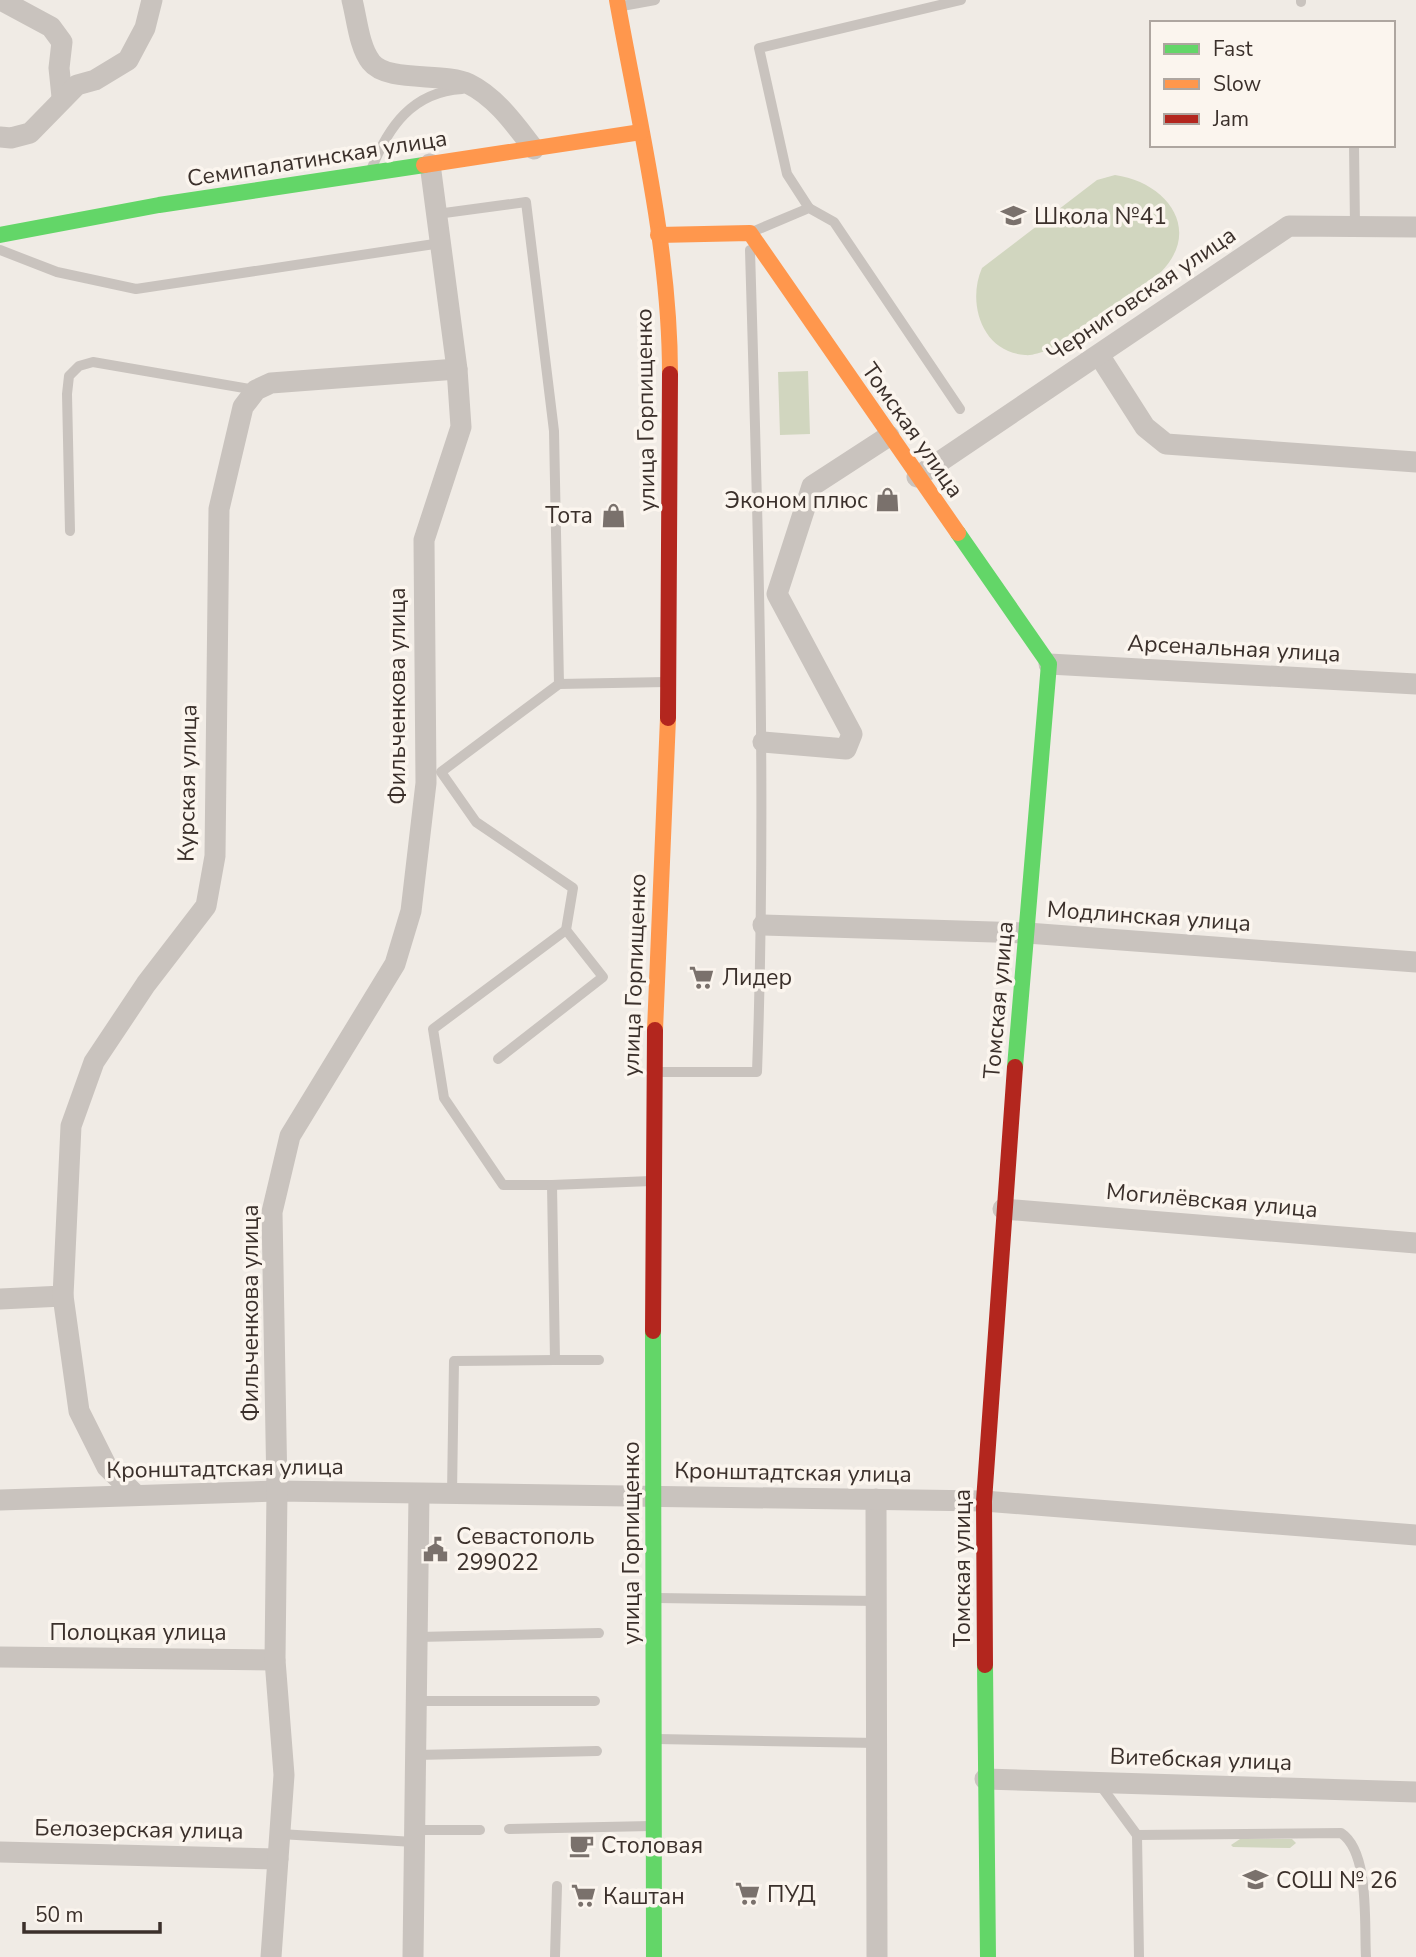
<svg xmlns="http://www.w3.org/2000/svg" width="1416" height="1957" font-family="'Nunito Sans',sans-serif">
<style>
.green{fill:#d1d6bf}
.lines{fill:none;stroke-linecap:round;stroke-linejoin:round}
.lane{stroke:#c9c3be;stroke-width:10}
.street{stroke:#c9c3be;stroke-width:21}
.fast{stroke:#63d668;stroke-width:16}
.slow{stroke:#ff974d;stroke-width:16}
.jam{stroke:#b3261e;stroke-width:16}
.labels{text-anchor:middle;stroke-width:7;stroke-linejoin:round;paint-order:stroke}
.street-label{font-size:23px;fill:#3b302b;stroke:#fbf5ee}
.poi-label{font-size:23px;fill:#3b302b;stroke:#fbf5ee;text-anchor:start}
</style>
<rect width="100%" height="100%" fill="#f0ebe5"/>
<g class="green">
<path d="M1115 175C1166 182 1203 229 1161 272L1047 351C1040 352 1032 356 1025 355 981 352 967 302 982 268L1097 180Z"/>
<polygon points="808,371 810,434 780,435 778,372"/>
<polygon points="1240,1839 1292,1839 1296,1843 1290,1848 1233,1847 1231,1845"/>
</g>
<g class="lines">
<g class="lane">
<polyline points="1301,0 1301,2"/>
<polyline points="622,6 655,0"/>
<polyline points="1354,145 1355,227"/>
<path d="M371 170C388 127 412 92 462 89"/>
<polyline points="809,208 787,174 759,48 961,0"/>
<polyline points="437,214 526,202 554,431 559,684 666,682"/>
<polyline points="752,232 809,208 834,222 960,409"/>
<polyline points="0,250 57,272 136,289 441,243"/>
<polyline points="70,531 67,394 69,376 79,366 93,362 256,390"/>
<polyline points="559,684 441,772 476,822 573,888 566,930 433,1029 444,1098 503,1185 552,1185 555,1360 599,1360"/>
<polyline points="498,1059 603,977 566,930"/>
<path d="M654 1072H757C767 798 758 524 750 250"/>
<polyline points="552,1185 651,1181"/>
<polyline points="452,1494 454,1361 555,1360"/>
<polyline points="657,1598 877,1601"/>
<polyline points="417,1637 599,1633"/>
<polyline points="416,1701 595,1701"/>
<polyline points="657,1739 877,1743"/>
<polyline points="415,1755 597,1751"/>
<polyline points="1098,1782 1137,1835 1139,1957"/>
<polyline points="509,1829 651,1826"/>
<polyline points="414,1830 480,1830"/>
<polyline points="280,1834 414,1842"/>
<path d="M1137 1835 1341 1833C1370 1852 1364 1924 1366 1957"/>
<polyline points="555,1957 557,1886"/>
</g>
<g class="street">
<polyline points="1,0 51,27 62,42 59,68 62,97"/>
<path d="M352 0C357 19 359 47 371 62 387 83 444 72 469 84 496 97 516 126 534 149"/>
<polyline points="0,137 11,138 30,133 77,85 95,80 128,60 145,28 152,0"/>
<polyline points="1099,355 1145,427 1166,444 1416,462"/>
<polyline points="917,477 1289,226 1416,227"/>
<polyline points="1049,664 1416,684"/>
<polyline points="763,742 846,749 852,734 777,594 812,486 889,436"/>
<polyline points="763,925 1027,933 1416,962"/>
<polyline points="1003,1209 1416,1243"/>
<polyline points="0,1299 63,1296"/>
<polyline points="136,1495 107,1467 79,1411 63,1296 71,1126 94,1062 146,984 206,906 215,856 219,509 243,407 256,390 271,383 457,369"/>
<polyline points="876,1499 877,1957"/>
<polyline points="0,1500 277,1491 984,1501 1416,1535"/>
<polyline points="0,1657 275,1660"/>
<polyline points="985,1779 1416,1792"/>
<polyline points="0,1852 278,1859"/>
<polyline points="271,1957 284,1775 275,1660 277,1491 272,1212 290,1136 395,964 411,911 426,783 424,540 461,427 457,369 430,164"/>
<polyline points="413,1957 419,1494"/>
</g>
<g class="fast">
<polyline points="0,235 159,205 424,165"/>
<polyline points="958,533 1049,664 1015,1067"/>
<polyline points="653,1331 654,1957"/>
<polyline points="985,1665 988,1957"/>
</g>
<g class="slow">
<path d="M617 0C639 123 670 249 670 374"/>
<polyline points="424,165 641,132"/>
<polyline points="658,235 750,233 958,533"/>
<polyline points="655,1030 668,718"/>
</g>
<g class="jam">
<polyline points="668,718 670,374"/>
<polyline points="653,1331 655,1030"/>
<polyline points="985,1665 984,1501 1015,1067"/>
</g>
</g>
<defs>
<symbol id="school-bare" viewBox="-9 -9 18 18"><path d="M0-5L7-2L0 1L-7-2ZM-4 1L0 2.5L4 1V4Q0 6-4 4Z" fill="#7a716c" stroke="#fbf5ee" stroke-width="2.5" paint-order="stroke"/></symbol>
<symbol id="shop-bare" viewBox="-9 -9 18 18"><path d="M-5-2.5h2.3a2.7 3.5 0 0 1 5.4 0H5L5.5 6h-11ZM-1.5-2.5h3a1.5 2.3 0 0 0-3 0Z" fill="#7a716c" stroke="#fbf5ee" stroke-width="2.5" paint-order="stroke"/></symbol>
<symbol id="supermarket-bare" viewBox="-9 -9 18 18"><path d="M-6-5.5h2.5l.6 2H6L4.5 2H-2.5L-4.4-4H-6ZM-1.5 3.2a1.3 1.3 0 1 0 .1 0ZM3 3.2a1.3 1.3 0 1 0 .1 0Z" fill="#7a716c" stroke="#fbf5ee" stroke-width="2.5" paint-order="stroke"/></symbol>
<symbol id="civic-bare" viewBox="-9 -9 18 18"><path d="M-.6-6.5H3V-4.5H.6V-3L4-1V1h2V6H-6V1h2V-1L-.6-3ZM-1.2 2.5V6h2.4V2.5Z" fill="#7a716c" stroke="#fbf5ee" stroke-width="2.5" paint-order="stroke"/></symbol>
<symbol id="cafe-bare" viewBox="-9 -9 18 18"><path d="M-5.5-4.5H6V0H3Q3 3.5 0 3.5H-2.5Q-5.5 3.5-5.5 0ZM3-3.2v2h1.7v-2ZM-6 4.5H4V6H-6Z" fill="#7a716c" stroke="#fbf5ee" stroke-width="2.5" paint-order="stroke"/></symbol>
</defs>
<g fill-rule="evenodd">
<use href="#school-bare" x="996" y="198" width="35" height="35"/>
<use href="#shop-bare" x="870" y="482" width="35" height="35"/>
<use href="#shop-bare" x="596" y="498" width="35" height="35"/>
<use href="#supermarket-bare" x="684" y="960" width="35" height="35"/>
<use href="#civic-bare" x="418" y="1532" width="35" height="35"/>
<use href="#cafe-bare" x="564" y="1828" width="35" height="35"/>
<use href="#school-bare" x="1238" y="1862" width="35" height="35"/>
<use href="#supermarket-bare" x="730" y="1876" width="35" height="35"/>
<use href="#supermarket-bare" x="566" y="1878" width="35" height="35"/>
</g>
<g class="labels">
<g class="street-label">
<text transform="translate(317 158) rotate(-9)" y="8">Семипалатинская улица</text>
<text transform="translate(1141 294) rotate(-34)" y="8">Черниговская улица</text>
<text transform="translate(645 410) rotate(-91)" y="8">улица Горпищенко</text>
<text transform="translate(913 430) rotate(55)" y="8">Томская улица</text>
<text transform="translate(1234 648) rotate(3)" y="8">Арсенальная улица</text>
<text transform="translate(397 696) rotate(-90)" y="8">Фильченкова улица</text>
<text transform="translate(187 783) rotate(-89)" y="8">Курская улица</text>
<text transform="translate(1149 916) rotate(4)" y="8">Модлинская улица</text>
<text transform="translate(634 975) rotate(-88)" y="8">улица Горпищенко</text>
<text transform="translate(998 1000) rotate(-85)" y="8">Томская улица</text>
<text transform="translate(1212 1200) rotate(5)" y="8">Могилёвская улица</text>
<text transform="translate(250 1313) rotate(-90)" y="8">Фильченкова улица</text>
<text transform="translate(225 1468) rotate(-1)" y="8">Кронштадтская улица</text>
<text transform="translate(793 1472) rotate(1)" y="8">Кронштадтская улица</text>
<text transform="translate(631 1543) rotate(-90)" y="8">улица Горпищенко</text>
<text transform="translate(962 1568) rotate(-90)" y="8">Томская улица</text>
<text x="138" y="1640">Полоцкая улица</text>
<text transform="translate(1201 1759) rotate(2)" y="8">Витебская улица</text>
<text transform="translate(139 1829) rotate(1)" y="8">Белозерская улица</text>
</g>
<g class="poi-label">
<text x="1034" y="224">Школа №41</text>
<text x="868" y="508" text-anchor="end">Эконом плюс</text>
<text x="593" y="523" text-anchor="end">Тота</text>
<text x="722" y="985">Лидер</text>
<text x="456" y="1544">Севастополь<tspan x="456" dy="26">299022</tspan></text>
<text x="601" y="1853">Столовая</text>
<text x="1276" y="1888">СОШ № 26</text>
<text x="767" y="1902">ПУД</text>
<text x="603" y="1904">Каштан</text>
</g>
</g>
<rect x="1150" y="21" width="245" height="126" fill="#fbf5ee" stroke="#aea6a0" stroke-width="2"/>
<rect x="1164" y="44" width="35" height="10" fill="#63d668" stroke="#aea6a0" stroke-width="2"/>
<text x="1213" y="56" font-size="21" fill="#3b302b">Fast</text>
<rect x="1164" y="79" width="35" height="10" fill="#ff974d" stroke="#aea6a0" stroke-width="2"/>
<text x="1213" y="91" font-size="21" fill="#3b302b">Slow</text>
<rect x="1164" y="114" width="35" height="10" fill="#b3261e" stroke="#aea6a0" stroke-width="2"/>
<text x="1213" y="126" font-size="21" fill="#3b302b">Jam</text>
<path d="M24 1922v10h136v-10" fill="none" stroke="#3b302b" stroke-width="3.5"/>
<text x="35" y="1922" font-size="21" fill="#3b302b" stroke="#fbf5ee" stroke-width="5" paint-order="stroke">50 m</text>
</svg>
